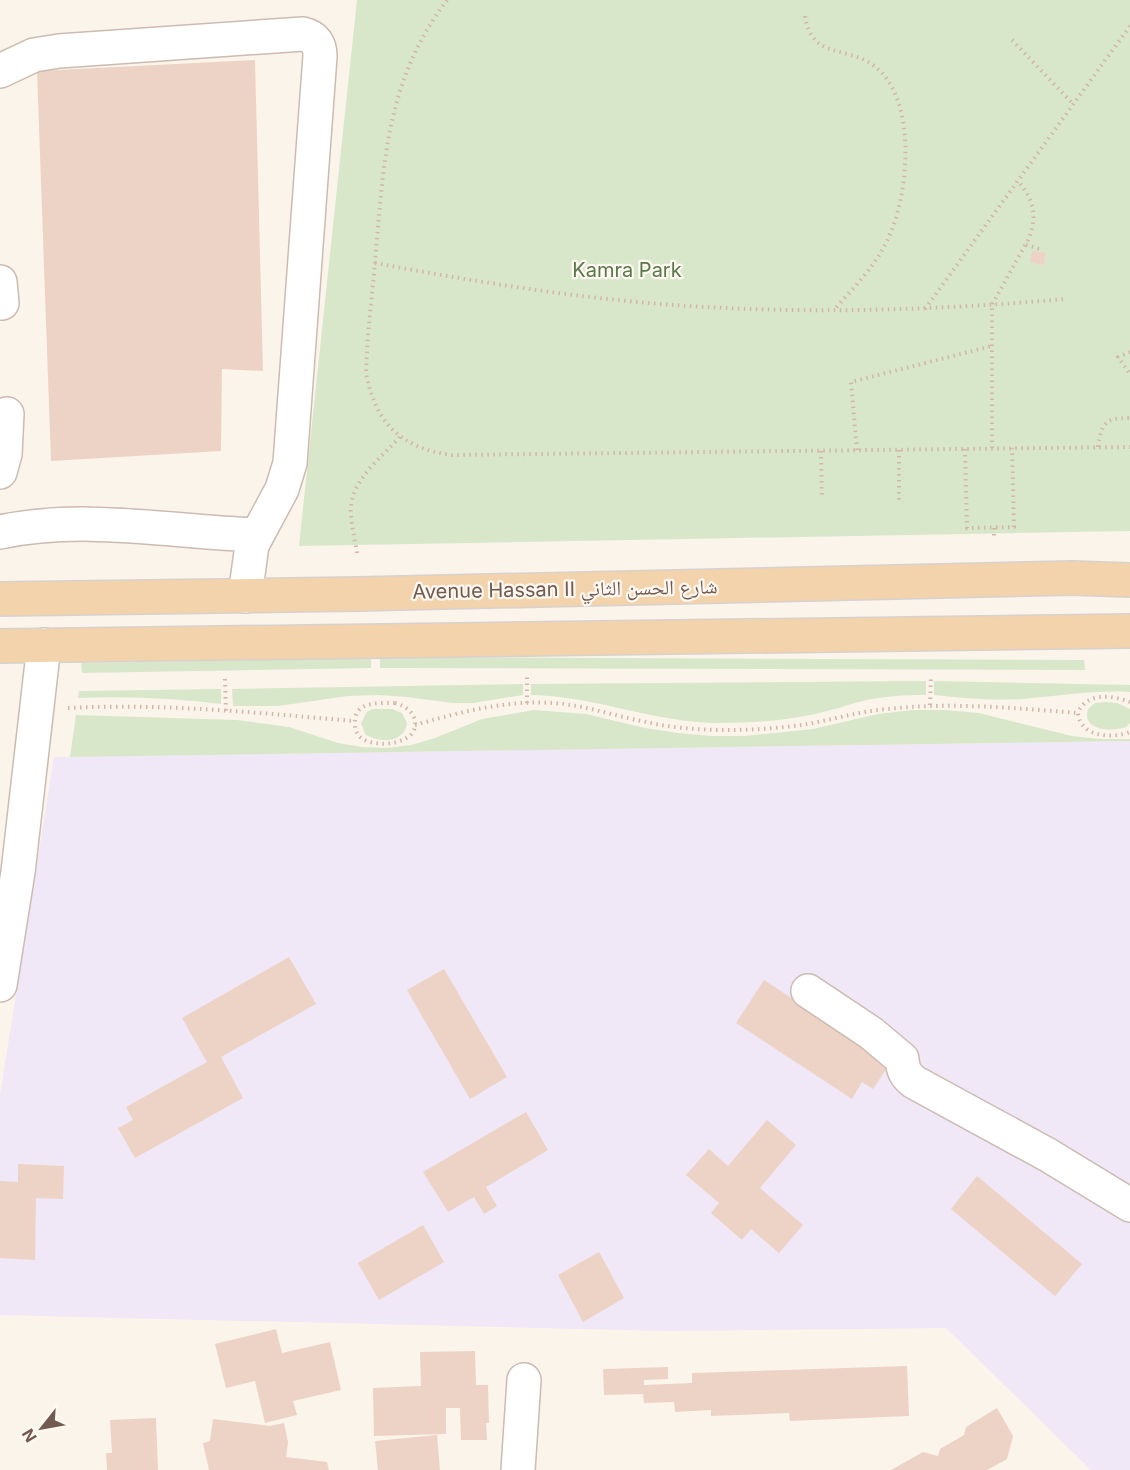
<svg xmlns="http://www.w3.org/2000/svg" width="1130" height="1470" font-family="Inter,'Noto Naskh Arabic',sans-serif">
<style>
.education{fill:#f0e7f7}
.green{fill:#d8e7ca}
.building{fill:#edd3c5}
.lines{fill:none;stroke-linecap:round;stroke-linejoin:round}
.minor-casing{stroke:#ccbbb1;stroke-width:36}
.major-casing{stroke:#d8d1ce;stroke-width:36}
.path{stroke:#d3b6a8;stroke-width:4;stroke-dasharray:1.5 4.5;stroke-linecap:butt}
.minor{stroke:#fff;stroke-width:33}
.major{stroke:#f2d3ab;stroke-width:33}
.labels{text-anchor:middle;stroke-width:4.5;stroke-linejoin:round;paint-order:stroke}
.park-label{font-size:20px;fill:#5a7849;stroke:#fdf8f1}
.street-label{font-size:20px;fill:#735a50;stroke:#fdf8f1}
</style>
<rect width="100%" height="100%" fill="#fbf4eb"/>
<polygon class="education" points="1130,741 1130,1470 1091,1470 946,1328 668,1331 0,1315 0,1095 54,757"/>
<g class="green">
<polygon points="357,0 1130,0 1130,531 299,546"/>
<polygon points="380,657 1084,660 1085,670 380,668"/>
<polygon points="371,658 371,668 82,673 81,663"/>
<path d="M926 681V695C905 695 883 696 863 701 845 705 828 712 810 715 780 721 750 723 719 723 655 723 595 696 531 695V684Z"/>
<path d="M934 681 1130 685V692C1093 690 1059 696 1023 699 993 701 964 698 934 695Z"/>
<polygon points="523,684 523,695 473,703 453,703 406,697 379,695 348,696 278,706 233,706 232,689"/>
<path d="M221 689V704C173 698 126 696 78 698L79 691Z"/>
<path d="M1106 702 1117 703 1130 709V723L1126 727C1112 732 1081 731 1088 709L1095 703Z"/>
<path d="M372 709H392L402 713 407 723C405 743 379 744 365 734L361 723 367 712Z"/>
<polygon points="534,710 586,714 645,728 678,733 712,736 745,736 813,729 878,714 912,710 945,710 979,713 1072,736 1100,739 1130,739 1130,741 70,757 76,715 237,720 289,727 338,743 362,747 387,748 411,745 435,738 482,719"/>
</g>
<g class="building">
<polygon points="255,60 263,371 222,369 221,451 51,461 37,71"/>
<polygon points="1032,251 1046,253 1044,265 1030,262"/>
<polygon points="289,957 316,1004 221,1057 243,1098 135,1158 118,1128 133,1120 126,1107 207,1062 182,1018"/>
<polygon points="444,969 507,1077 470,1099 407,990"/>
<polygon points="764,980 890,1063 873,1089 862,1082 852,1099 736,1023"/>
<polygon points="526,1112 548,1150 486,1187 497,1206 484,1214 474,1197 448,1212 423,1172"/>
<polygon points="767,1120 796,1145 760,1188 803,1225 779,1253 751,1229 742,1240 711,1213 719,1203 686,1175 709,1149 728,1166"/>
<polygon points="18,1164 64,1166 63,1199 36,1198 35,1260 0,1258 0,1181 18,1182"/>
<polygon points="977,1176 1082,1264 1055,1296 951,1209"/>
<polygon points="423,1225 444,1262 379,1300 358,1263"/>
<polygon points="599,1252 624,1298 583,1322 558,1275"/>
<polygon points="276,1329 282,1353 330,1342 341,1390 293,1401 297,1415 265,1423 255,1381 226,1388 215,1344"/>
<polygon points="475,1351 476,1385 488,1385 489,1423 486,1423 487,1440 461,1440 460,1408 446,1408 446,1434 374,1436 373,1388 421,1386 420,1352"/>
<polygon points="907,1366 909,1416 790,1421 789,1413 711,1416 711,1410 675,1412 674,1402 644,1403 643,1394 604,1395 603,1369 668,1367 668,1379 644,1380 644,1385 692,1383 692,1373"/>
<polygon points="997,1408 1013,1436 1007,1459 987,1470 891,1470 923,1452 938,1456 940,1449 964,1435 966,1427"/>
<polygon points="156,1418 158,1470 107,1470 106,1453 112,1453 110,1420"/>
<polygon points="213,1419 270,1426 284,1423 288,1442 286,1457 327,1462 329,1470 209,1470 203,1443 210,1441"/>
<polygon points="437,1435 440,1470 378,1470 375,1441"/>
</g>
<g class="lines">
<defs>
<g id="minor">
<path d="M0 71 34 55 59 51 303 34C315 37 320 44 320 56L290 463 282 489 252 545 245 596"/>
<polyline points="0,282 2,303"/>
<polyline points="0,472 5,454 7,414"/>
<path d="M0 532C85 514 171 532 256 535"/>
<polyline points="0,985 18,872 44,645"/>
<path d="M808 991 871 1033 902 1059C903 1070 905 1075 914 1082L1048 1155 1130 1205"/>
<polyline points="518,1470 524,1380"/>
</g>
<g id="major">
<polyline points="0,599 358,594 1072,578 1130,580"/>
<polyline points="0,646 1130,631"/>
</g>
</defs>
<use href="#minor" class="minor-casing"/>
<use href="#major" class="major-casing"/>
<g class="path">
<path d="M447 0C388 78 384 157 376 250 373 291 367 332 366 373 375 423 402 449 452 455L1130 447"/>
<path d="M805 16C812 60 845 45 873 65 919 98 909 197 887 241 874 268 853 288 834 310"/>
<polyline points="1012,40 1073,104"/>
<polyline points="1026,245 1043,250"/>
<path d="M375 263C466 280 557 295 649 303 788 315 927 311 1066 299"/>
<polyline points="925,309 1130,26"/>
<polyline points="1130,352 1118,357 1130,374"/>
<path d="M1098 447C1102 423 1104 418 1130 418"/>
<path d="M992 448V305L1028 240C1038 217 1034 200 1018 181"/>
<polyline points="965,449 967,528 1014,527 1012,448"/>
<polyline points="857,450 851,382 992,346"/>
<polyline points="899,450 899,500"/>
<polyline points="821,451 822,499"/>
<polyline points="994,528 994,540"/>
<path d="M357 553C355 540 352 528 351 515 348 482 380 459 400 437"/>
<polyline points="225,679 226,711"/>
<path d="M1130 702C1112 695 1086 692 1078 713 1080 737 1112 739 1130 732"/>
<path d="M395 703C407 706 419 716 414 730 407 746 370 748 359 736 356 733 355 728 355 723 354 701 379 703 395 703Z"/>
<polyline points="527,703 527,675"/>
<polyline points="930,705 931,675"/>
<path d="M68 708C164 703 259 713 354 721"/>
<path d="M415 725C460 712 506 700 553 703 584 705 615 716 646 722 672 728 700 730 727 730 754 730 782 728 808 724 835 719 861 711 888 709 952 702 1015 708 1078 713"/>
</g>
<use href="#minor" class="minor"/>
<use href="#major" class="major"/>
</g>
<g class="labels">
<g class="park-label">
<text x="627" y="277">Kamra Park</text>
</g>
<g class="street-label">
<text transform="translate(565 589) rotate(-1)" y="7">Avenue Hassan II شارع الحسن الثاني</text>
</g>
</g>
<g transform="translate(42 1428) rotate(239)" stroke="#fdf8f1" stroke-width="4.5" paint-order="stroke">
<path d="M0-4.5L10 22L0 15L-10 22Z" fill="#735a50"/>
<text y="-9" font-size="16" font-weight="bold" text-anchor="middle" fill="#735a50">N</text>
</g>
</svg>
